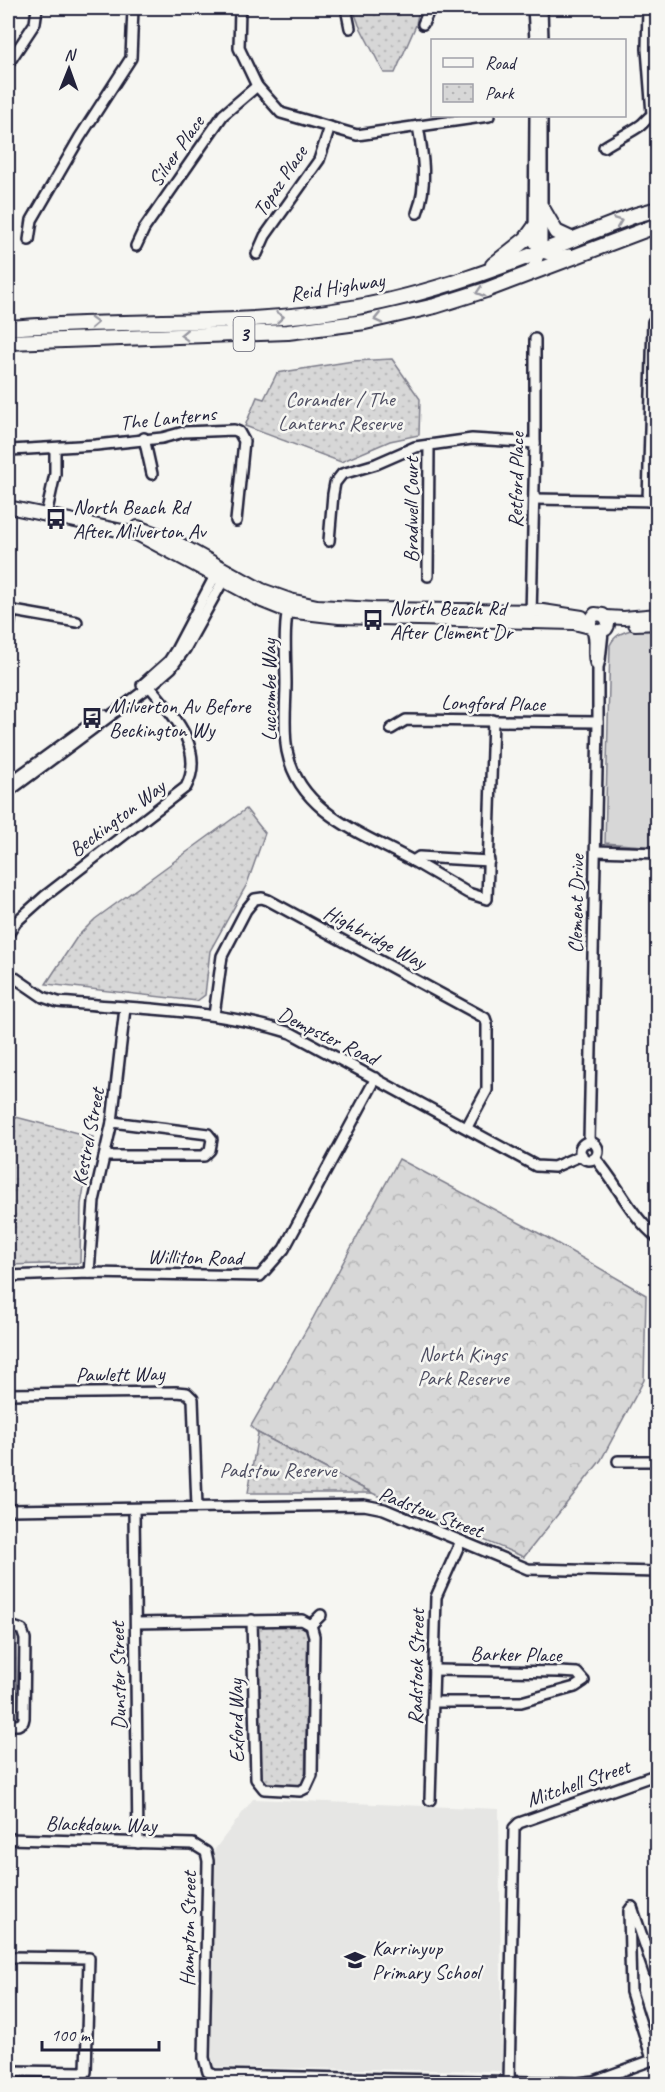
<svg xmlns="http://www.w3.org/2000/svg" width="665" height="2092" font-family="Caveat,sans-serif">
<style>
.built{fill:#e6e6e4}
.grass{fill:#d7d7d7;stroke:#7c7c89;stroke-width:1.5}
.forest{fill:url(#forest-crowns);stroke:#7c7c89;stroke-width:1.5}
.park{fill:url(#park-dots);stroke:#7c7c89;stroke-width:1.5}
.lines{fill:none;stroke-linecap:round;stroke-linejoin:round}
.minor-casing{stroke:#22223b;stroke-width:14}
.major-casing{stroke:#22223b;stroke-width:16}
.highway-casing{stroke:#22223b;stroke-width:18}
.minor{stroke:#f6f6f2;stroke-width:9}
.major{stroke:#f6f6f2;stroke-width:12}
.highway{stroke:#f6f6f2;stroke-width:14}
.oneway{stroke:#9797a0}
.labels{text-anchor:middle;stroke-width:5;stroke-linejoin:round;paint-order:stroke}
.shield{fill:#f6f6f2;stroke:#626272;stroke-width:1.5}
.shield-label{font-size:20px;font-weight:bold;fill:#22223b}
.street-label{font-size:21px;fill:#22223b;stroke:#f6f6f2}
.park-label{font-size:21px;fill:#4f4f62;stroke:#f6f6f2}
.poi-label{font-size:21px;fill:#22223b;stroke:#f6f6f2;text-anchor:start}
</style>
<defs>
<pattern id="forest-crowns" width="20" height="18" patternUnits="userSpaceOnUse" patternTransform="scale(1.5)"><rect width="20" height="18" fill="#d7d7d7"/><path d="M2 6a3 3 0 1 1 6 0M12 15a3 3 0 1 1 6 0" fill="none" stroke="#b8b8b9"/></pattern>
<pattern id="park-dots" width="8" height="8" patternUnits="userSpaceOnUse" patternTransform="scale(1.5)"><rect width="8" height="8" fill="#d7d7d7"/><path d="M2 2h.1M6 6h.1" fill="none" stroke="#b8b8b9" stroke-width="1.8" stroke-linecap="round"/></pattern>
</defs>
<rect width="100%" height="100%" fill="#f6f6f2"/>
<filter id="ink" filterUnits="userSpaceOnUse"><feTurbulence type="fractalNoise" baseFrequency=".0167" numOctaves="2"/><feDisplacementMap in="SourceGraphic" scale="12" xChannelSelector="R" yChannelSelector="G"/><feConvolveMatrix kernelMatrix="1 2 1 2 8 2 1 2 1" color-interpolation-filters="sRGB"/></filter>
<g filter="url(#ink)">
<polygon class="built" points="253,1799 499,1809 502,2071 209,2067 212,1853"/>
<path class="grass" d="M631 630 657 631V847L605 843 610 645C615 635 621 633 631 630Z"/>
<polygon class="forest" points="399,1159 546,1237 646,1295 644,1380 601,1460 524,1557 372,1493 258,1433 251,1426 313,1318"/>
<g class="park">
<polygon points="353,8 419,8 416,25 395,73 384,73 359,25"/>
<polygon points="392,359 420,399 419,435 390,441 341,462 245,426 257,397 264,399 277,373 353,361"/>
<polygon points="246,809 265,833 247,884 210,951 205,995 197,1001 46,984 77,937 95,919"/>
<polygon points="8,1115 93,1137 81,1204 80,1263 8,1265"/>
<polygon points="258,1433 372,1493 248,1493"/>
<polygon points="308,1625 305,1786 255,1786 254,1626"/>
<polygon points="8,1629 16,1629 17,1717 8,1717"/>
</g>
<g class="lines">
<defs>
<g id="minor">
<polyline points="240,8 239,48 257,86 281,113 357,135 489,116"/>
<polyline points="346,8 350,28"/>
<polyline points="533,8 535,40"/>
<polyline points="542,8 543,40"/>
<polyline points="648,8 647,49 652,114"/>
<polyline points="423,24 430,8"/>
<polyline points="8,64 35,23 37,8"/>
<path d="M535 116 534 243C542 258 554 256 569 254"/>
<path d="M604 147C616 139 630 133 641 125 647 120 649 115 656 113"/>
<path d="M417 213C428 185 423 155 418 126"/>
<polyline points="29,240 32,220 80,137 131,58 133,8"/>
<polyline points="136,246 144,229 223,115 257,86"/>
<polyline points="257,254 265,236 319,160 330,127"/>
<polyline points="529,271 537,262 542,242 542,116"/>
<polyline points="144,438 152,474"/>
<polyline points="11,450 96,445 162,438 184,432 234,430 239,432 244,441 236,521"/>
<polyline points="534,499 658,501"/>
<polyline points="648,501 653,322 658,321"/>
<polyline points="46,515 55,474 55,448"/>
<polyline points="329,541 333,494 335,483 342,474 376,464 415,447 472,439 535,443"/>
<polyline points="428,576 429,445"/>
<path d="M289 605C283 625 286 661 286 683 286 705 283 729 287 751 299 813 364 834 413 861L419 857 489 861"/>
<polyline points="8,610 77,622"/>
<polyline points="531,616 535,443 535,339"/>
<path d="M592 630C597 641 591 653 596 665"/>
<polyline points="8,631 12,610"/>
<polyline points="142,685 169,661 176,650 217,572"/>
<polyline points="391,729 406,720 598,722"/>
<polyline points="8,784 103,715"/>
<polyline points="8,792 149,687 171,668 185,649 225,577"/>
<polyline points="596,851 658,853"/>
<polyline points="413,861 468,893 487,899 493,720"/>
<path d="M8 934 16 922 45 896 186 787C207 747 169 711 146 682"/>
<path d="M8 973 43 997 58 1002C136 1009 216 1009 291 1033L536 1166 554 1167 582 1155"/>
<polyline points="214,1015 222,956 246,910 255,899 262,898 268,900 485,1018 487,1024 487,1090 467,1127"/>
<polyline points="589,1142 598,722 598,667 600,660 603,632"/>
<circle cx="589" cy="1151" r="9"/>
<polyline points="105,1156 204,1156 210,1150 212,1139 208,1134 112,1122"/>
<path d="M595 1158C618 1184 631 1217 658 1238"/>
<polyline points="89,1273 94,1201 112,1122 125,1008"/>
<polyline points="8,1276 89,1273 260,1276 284,1249 376,1078"/>
<polyline points="8,1394 176,1392 187,1393 193,1399 197,1507"/>
<polyline points="618,1461 658,1461"/>
<polyline points="8,1510 364,1505 384,1509 528,1569 658,1572"/>
<polyline points="134,1510 138,1843"/>
<polyline points="136,1623 302,1620 311,1625 314,1636 312,1775 306,1788 300,1791 264,1789 256,1779 252,1620"/>
<polyline points="8,1625 22,1630 25,1639 24,1718 23,1722 18,1725 8,1725"/>
<polyline points="311,1625 321,1615"/>
<polyline points="434,1702 521,1702 575,1687 584,1681 577,1673 559,1672 434,1670"/>
<polyline points="430,1800 436,1597 461,1541"/>
<polyline points="8,1839 193,1844 206,1852 208,1861 204,2058 208,2072 214,2075 578,2083 594,2081 658,2058"/>
<polyline points="632,1907 629,1911 631,1992 652,2059"/>
<polyline points="632,1907 658,1983"/>
<polyline points="8,1957 89,1958 86,2072 8,2071"/>
<polyline points="509,2082 514,1828 519,1823 658,1774"/>
</g>
<g id="major">
<path d="M8 507 137 534 262 601 287 611 339 617 574 623 590 627 597 632 606 629C610 624 608 619 603 615L595 614 590 621V627"/>
<polyline points="138,527 172,540 262,590 290,600 317,606 375,609 543,611 582,617"/>
<polyline points="606,617 624,618 658,615"/>
<polyline points="635,624 658,623"/>
</g>
<g id="highway">
<polyline points="542,208 556,232 571,239"/>
<polyline points="493,265 526,239 534,228"/>
<path d="M8 328C122 318 239 328 352 308 451 291 543 250 636 215L658 209"/>
<polyline points="8,342 288,332 365,322 435,306 486,290 658,225"/>
</g>
</defs>
<use href="#minor" class="minor-casing"/>
<use href="#major" class="major-casing"/>
<use href="#highway" class="highway-casing"/>
<use href="#minor" class="minor"/>
<use href="#major" class="major"/>
<use href="#highway" class="highway"/>
</g>
<defs><path id="oneway-chevron" d="M-2-3.5L2.5 0L-2 3.5" fill="none" stroke-width="1.6" stroke-linecap="round" stroke-linejoin="round" transform="scale(1.5)"/></defs>
<g class="oneway">
<use href="#oneway-chevron" transform="translate(618 222) rotate(-21)"/>
<use href="#oneway-chevron" transform="translate(480 292) rotate(162)"/>
<use href="#oneway-chevron" transform="translate(280 317) rotate(-5)"/>
<use href="#oneway-chevron" transform="translate(378 319) rotate(167)"/>
<use href="#oneway-chevron" transform="translate(94 323) rotate(-2)"/>
<use href="#oneway-chevron" transform="translate(184 335) rotate(178)"/>
</g>
</g>
<defs>
<symbol id="bus-bare" viewBox="-9 -9 18 18"><path d="M-5-6H5V4H4V6H2V4H-2V6H-4V4H-5ZM-3.5-4V0h7V-4ZM-3.5 1.2v1.5H-2V1.2ZM2 1.2v1.5H3.5V1.2Z" fill="#22223b" stroke="#f6f6f2" stroke-width="2.5" paint-order="stroke"/></symbol>
<symbol id="school-bare" viewBox="-9 -9 18 18"><path d="M0-5L7-2L0 1L-7-2ZM-4 1L0 2.5L4 1V4Q0 6-4 4Z" fill="#22223b" stroke="#f6f6f2" stroke-width="2.5" paint-order="stroke"/></symbol>
</defs>
<g fill-rule="evenodd">
<use href="#bus-bare" x="41" y="504" width="30" height="30"/>
<use href="#bus-bare" x="358" y="605" width="30" height="30"/>
<use href="#bus-bare" x="77" y="703" width="30" height="30"/>
<use href="#school-bare" x="340" y="1945" width="30" height="30"/>
</g>
<g class="labels">
<rect class="shield" x="233.5" y="317" width="21" height="34" rx="4.5"/>
<g class="shield-label">
<text x="244" y="341">3</text>
</g>
<g class="street-label">
<text transform="translate(176 151) rotate(-55)" y="7">Silver Place</text>
<text transform="translate(280 181) rotate(-56)" y="7">Topaz Place</text>
<text transform="translate(337 287) rotate(-9)" y="7">Reid Highway</text>
<text transform="translate(168 418) rotate(-6)" y="7">The Lanterns</text>
<text transform="translate(516 480) rotate(-89)" y="7">Retford Place</text>
<text transform="translate(411 510) rotate(-90)" y="7">Bradwell Court</text>
<text transform="translate(269 690) rotate(-90)" y="7">Luccombe Way</text>
<text transform="translate(493 703) rotate(1)" y="7">Longford Place</text>
<text transform="translate(117 818) rotate(-37)" y="7">Beckington Way</text>
<text transform="translate(576 904) rotate(-89)" y="7">Clement Drive</text>
<text transform="translate(375 937) rotate(28)" y="7">Highbridge Way</text>
<text transform="translate(328 1036) rotate(26)" y="7">Dempster Road</text>
<text transform="translate(88 1137) rotate(-79)" y="7">Kestrel Street</text>
<text transform="translate(195 1257) rotate(1)" y="7">Williton Road</text>
<text transform="translate(120 1374) rotate(-1)" y="7">Pawlett Way</text>
<text transform="translate(431 1512) rotate(21)" y="7">Padstow Street</text>
<text transform="translate(516 1654) rotate(1)" y="7">Barker Place</text>
<text transform="translate(416 1667) rotate(-89)" y="7">Radstock Street</text>
<text transform="translate(118 1676) rotate(-91)" y="7">Dunster Street</text>
<text transform="translate(236 1721) rotate(-91)" y="7">Exford Way</text>
<text transform="translate(578 1783) rotate(-19)" y="7">Mitchell Street</text>
<text transform="translate(101 1824) rotate(1)" y="7">Blackdown Way</text>
<text transform="translate(188 1929) rotate(-89)" y="7">Hampton Street</text>
</g>
<g class="park-label">
<text x="340" y="406">Corander / The<tspan x="340" dy="24">Lanterns Reserve</tspan></text>
<text x="463" y="1361">North Kings<tspan x="463" dy="24">Park Reserve</tspan></text>
<text x="278" y="1477">Padstow Reserve</text>
</g>
<g class="poi-label">
<text x="73" y="514">North Beach Rd<tspan x="73" dy="24">After Milverton Av</tspan></text>
<text x="390" y="615">North Beach Rd<tspan x="390" dy="24">After Clement Dr</tspan></text>
<text x="109" y="713">Milverton Av Before<tspan x="109" dy="24">Beckington Wy</tspan></text>
<text x="372" y="1955">Karrinyup<tspan x="372" dy="24">Primary School</tspan></text>
</g>
</g>
<rect width="665" height="2092" fill="none" stroke="#f6f6f2" stroke-width="30"/>
<rect x="15" y="15" width="635" height="2062" fill="none" stroke="#22223b" stroke-width="2" filter="url(#ink)"/>
<rect x="431" y="39" width="195" height="78" fill="#f6f6f2" stroke="#a1a1a9" stroke-width="1.5"/>
<rect x="443" y="58" width="30" height="9" fill="#f6f6f2" stroke="#a1a1a9" stroke-width="1.5"/>
<text x="485" y="69" font-size="18" fill="#22223b">Road</text>
<rect x="443" y="84" width="30" height="18" fill="url(#park-dots)" stroke="#a1a1a9" stroke-width="1.5"/>
<text x="485" y="99" font-size="18" fill="#22223b">Park</text>
<g transform="translate(69 69) rotate(1)" stroke="#f6f6f2" stroke-width="4.5" paint-order="stroke">
<path d="M0-4.5L10 22L0 15L-10 22Z" fill="#22223b"/>
<text y="-9" font-size="16" font-weight="bold" text-anchor="middle" fill="#22223b">N</text>
</g>
<path d="M42 2041v9h117v-9" fill="none" stroke="#22223b" stroke-width="3"/>
<text x="51" y="2041" font-size="18" fill="#22223b" stroke="#f6f6f2" stroke-width="4.5" paint-order="stroke">100 m</text>
</svg>
